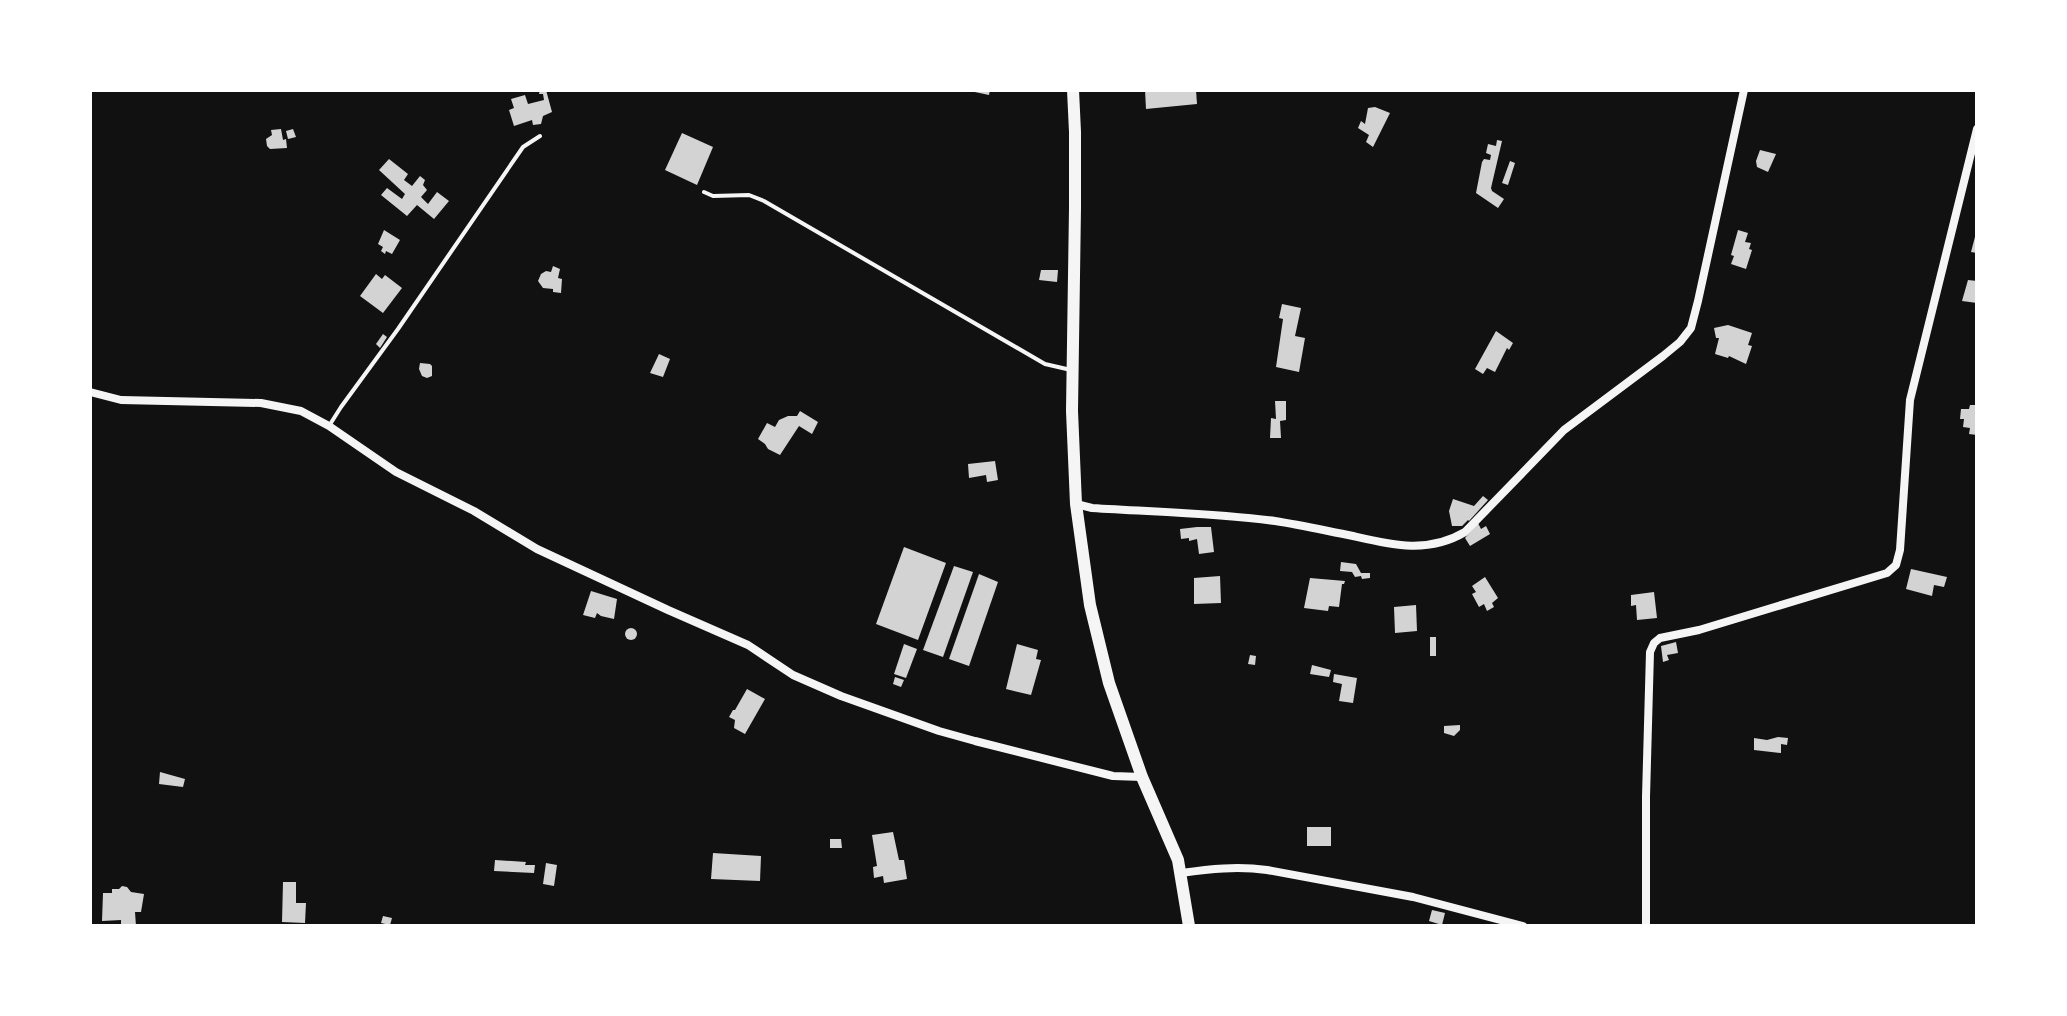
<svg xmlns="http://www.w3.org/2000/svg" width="2067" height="1016" font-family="Figtree,sans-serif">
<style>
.building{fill:#d3d3d3}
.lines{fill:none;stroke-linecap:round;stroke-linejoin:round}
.service{stroke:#f5f5f5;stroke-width:4}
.minor{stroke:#f5f5f5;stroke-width:8}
.secondary{stroke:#f5f5f5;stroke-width:12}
</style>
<rect width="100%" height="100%" fill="#111"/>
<g class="building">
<polygon points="540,90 546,90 552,112 543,116 541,124 533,125 532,120 514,126 509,110 514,108 511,99 525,95 528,104 544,100 543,94 539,94"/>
<polygon points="970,90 990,90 989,95 970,91"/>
<polygon points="1145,90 1196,90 1197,104 1146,109"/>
<polygon points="1375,107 1390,113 1373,147 1366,142 1369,135 1358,128 1361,121 1365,124 1368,108"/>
<polygon points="281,129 283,140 286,139 287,148 270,149 267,146 266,139 272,135 271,130"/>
<polygon points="293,129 296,137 288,139 286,131"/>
<polygon points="682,133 713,147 697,185 665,170"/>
<polygon points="1497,140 1502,141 1491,188 1492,191 1504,199 1498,208 1476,193 1482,162 1484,159 1490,160 1491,155 1486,153 1488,144 1496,146"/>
<polygon points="1760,150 1776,154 1768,172 1757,167 1756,161"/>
<polygon points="389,159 408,174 404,180 412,186 420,176 425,180 423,185 427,190 421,197 428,204 437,192 449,201 434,219 417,205 407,216 381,195 387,188 402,199 405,194 379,170"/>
<polygon points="1510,161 1515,163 1508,185 1502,183"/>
<polygon points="384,230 400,240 392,254 386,251 385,254 381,251 383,247 378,244"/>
<polygon points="1738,230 1748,233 1745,242 1751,243 1749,249 1752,250 1746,269 1731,264 1734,256 1731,255"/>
<polygon points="1976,233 1977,234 1977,253 1971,252"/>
<polygon points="553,266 560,269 558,278 562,279 561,293 553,292 553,289 543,288 538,281 541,274 546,271 551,272"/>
<polygon points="1041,270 1058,270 1057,282 1039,280"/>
<polygon points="376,274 382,279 385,275 402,288 383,313 360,296"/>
<polygon points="1968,280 1977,281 1977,303 1962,301"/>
<polygon points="1282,304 1301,308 1295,336 1305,338 1299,372 1276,367 1283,319 1279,318"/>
<polygon points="1728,325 1752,333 1748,345 1752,346 1746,364 1729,356 1728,358 1715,354 1719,338 1716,338 1714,328"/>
<polygon points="1496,331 1513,343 1509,350 1507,348 1495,372 1487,368 1483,374 1475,369"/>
<polygon points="383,334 387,337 380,348 376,344"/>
<polygon points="659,354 670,359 663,377 650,373"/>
<polygon points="420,363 430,364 432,366 432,376 427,378 422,376 419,369"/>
<polygon points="1275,401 1286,401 1286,420 1280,421 1281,438 1270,438 1271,418 1276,419"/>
<polygon points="1970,405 1977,405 1977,435 1969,434 1970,428 1963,427 1964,419 1960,419 1961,409 1969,409"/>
<polygon points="800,411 818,422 812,434 799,426 780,455 768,449 765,444 758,439 767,423 775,427 779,420 788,416 797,416"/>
<polygon points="995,461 998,480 987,482 986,475 969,478 968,464"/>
<polygon points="1483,496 1488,500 1469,521 1468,520 1462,526 1452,526 1449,511 1453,499 1474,506"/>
<polygon points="1478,523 1481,529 1486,526 1490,534 1470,546 1465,538"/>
<polygon points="1197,527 1211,527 1214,552 1199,554 1197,539 1189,541 1189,538 1181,539 1180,529"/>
<polygon points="904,547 946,563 918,640 876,624"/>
<polygon points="1341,562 1356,564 1361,573 1370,573 1370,578 1362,579 1361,576 1355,577 1352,572 1340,571"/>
<polygon points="954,566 973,572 943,657 923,650"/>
<polygon points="1911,569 1947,577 1944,587 1934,585 1932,596 1906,589"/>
<polygon points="979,574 998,582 969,666 949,659"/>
<polygon points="1220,576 1221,603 1194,604 1194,578"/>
<polygon points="1485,577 1498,598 1492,603 1494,607 1487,611 1484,604 1479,607 1472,594 1476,592 1472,586"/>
<polygon points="1310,578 1345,581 1344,584 1342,584 1339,607 1329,606 1328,611 1304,608"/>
<polygon points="591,591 617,599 614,619 601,616 597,613 595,618 583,615"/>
<polygon points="1654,592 1657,618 1637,620 1636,605 1631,606 1631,595"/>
<polygon points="1416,605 1417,631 1395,633 1394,607"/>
<circle cx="631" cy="634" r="6"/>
<rect x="1430" y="637" width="6" height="19"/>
<polygon points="1676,642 1678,653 1667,655 1669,660 1663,662 1661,646"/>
<polygon points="904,644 917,649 906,678 894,674"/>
<polygon points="1017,644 1038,650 1036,659 1041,660 1031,695 1006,689"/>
<polygon points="1250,655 1256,656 1255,665 1248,664"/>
<polygon points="1312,665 1331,670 1329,677 1310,674"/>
<polygon points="1334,674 1357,678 1353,703 1339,701 1342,684 1333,682"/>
<polygon points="895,677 904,680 901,687 893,684"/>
<polygon points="747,689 765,699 745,734 734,728 735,720 729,717 733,710 735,710"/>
<polygon points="1460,725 1460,730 1454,736 1444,733 1444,726"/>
<polygon points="1778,737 1788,738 1787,745 1781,744 1781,753 1754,750 1754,738 1767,740"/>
<polygon points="160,772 185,779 183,787 159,784"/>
<rect x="1307" y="827" width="24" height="19"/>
<polygon points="893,832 899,860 904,860 907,879 884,883 883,876 874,878 873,867 877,866 872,835"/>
<polygon points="830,839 841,839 842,848 830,848"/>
<polygon points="713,853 761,856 760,881 711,879"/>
<polygon points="495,860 526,862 525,865 535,865 534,873 494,871"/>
<polygon points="546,863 557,865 554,886 543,884"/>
<polygon points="283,882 296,882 296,903 306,903 305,923 282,922"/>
<polygon points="122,886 127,887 131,892 144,894 141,912 135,912 136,926 121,926 121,920 102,921 103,893 112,893 112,889 119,889"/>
<polygon points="1432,910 1445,913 1442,925 1429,921"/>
<polygon points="383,916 392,918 390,925 381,923"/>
</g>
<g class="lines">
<g class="service">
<polyline points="704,192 713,196 749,195 764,201 1045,364 1071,370"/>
<polyline points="329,426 341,407 398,329 523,147 540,136"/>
</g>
<g class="minor">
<polyline points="90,392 121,400 261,403 301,411 329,426 396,472 474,511 537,549 668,610 748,645 793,675 841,696 939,731 975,741 1113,776 1142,777"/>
<path d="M1076 504 1092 508C1153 512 1215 513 1275 521 1301 525 1327 531 1353 536 1392 545 1428 554 1465 532L1564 430 1663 356 1680 342 1691 328 1698 301 1744 90"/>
<path d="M1181 873C1210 869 1237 866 1267 870L1413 897 1523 926"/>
<polyline points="1646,926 1646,797 1650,652 1654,643 1660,638 1699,630 1887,573 1896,565 1900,550 1910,400 1977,129"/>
</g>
<polyline class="secondary" points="1073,90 1075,132 1075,208 1072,411 1076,504 1090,605 1109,683 1142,777 1178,860 1189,926"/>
</g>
<rect width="2067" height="1016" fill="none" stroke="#ffffff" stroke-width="184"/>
</svg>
